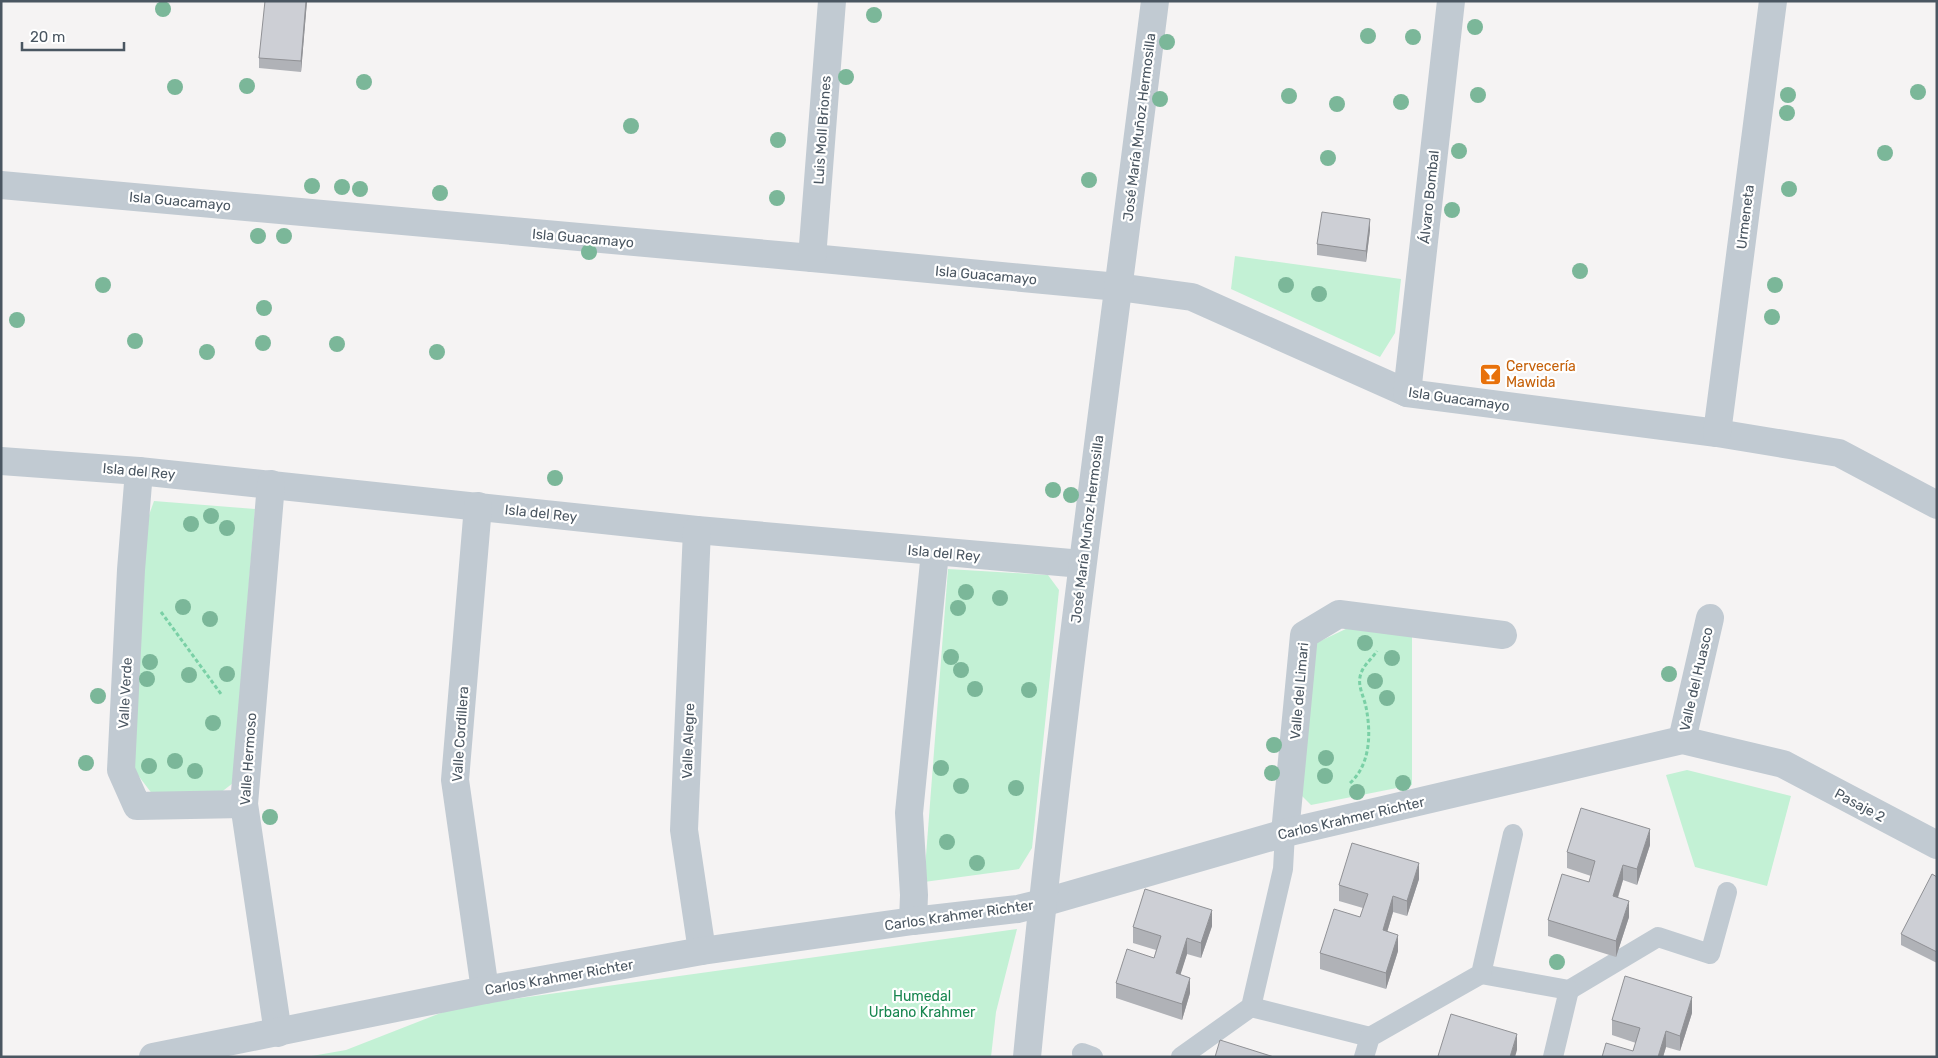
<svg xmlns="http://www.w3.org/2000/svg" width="1938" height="1058" font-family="Rubik,sans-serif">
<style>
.green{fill:#c3f1d5}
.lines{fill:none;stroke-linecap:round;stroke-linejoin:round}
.path{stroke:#7ad0a6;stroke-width:3;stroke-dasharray:4 2.5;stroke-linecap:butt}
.service{stroke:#c1cad2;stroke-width:20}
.minor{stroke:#c1cad2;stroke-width:28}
.tertiary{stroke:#c1cad2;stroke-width:28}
.tree{fill:#7bb799}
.wall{fill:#b0b2b7}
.shaded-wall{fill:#909195}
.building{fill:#cdcfd5;stroke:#909195}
.labels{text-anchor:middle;stroke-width:4.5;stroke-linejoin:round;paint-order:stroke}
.street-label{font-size:14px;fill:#4a5661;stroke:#fff}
.food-label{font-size:14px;fill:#c56008;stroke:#fff;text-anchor:start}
.park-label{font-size:14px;fill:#17864f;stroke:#fff}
</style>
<rect width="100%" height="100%" fill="#f5f3f3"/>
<g class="green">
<polygon points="1235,256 1401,279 1395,333 1380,357 1231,289"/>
<polygon points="154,501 255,509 233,783 215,797 153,795 128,762 148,518"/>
<polygon points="948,569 1048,575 1059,590 1032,848 1019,869 924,882"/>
<polygon points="1350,627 1412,631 1412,785 1311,805 1298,792 1314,644"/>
<polygon points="1687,770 1791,796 1767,886 1695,867 1666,775"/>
<polygon points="1017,929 996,1012 991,1057 306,1057 346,1050 456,1007"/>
</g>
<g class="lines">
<g class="path">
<polyline points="161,612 221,694"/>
<path d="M1350 783C1371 764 1371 732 1366 707 1364 697 1358 687 1360 677 1362 666 1371 660 1377 651"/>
</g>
<g class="service">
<polyline points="1481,974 1569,990 1658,937 1710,954 1727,892"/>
<polyline points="1251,1007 1370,1037"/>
<polyline points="1082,1053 1093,1057"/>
<polyline points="1181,1057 1251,1007 1283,869 1285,833"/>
<polyline points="1364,1057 1370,1037 1481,974 1513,834"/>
<polyline points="1553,1057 1569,990"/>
</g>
<g class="minor">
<polyline points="1,185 812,258 1118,287 1192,297 1407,393 1717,433 1839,453 1937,505"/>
<polyline points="812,258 832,1"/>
<polyline points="1407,393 1451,1"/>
<polyline points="1717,433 1773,1"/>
<polyline points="1,461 139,471 697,530 1082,564"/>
<polyline points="139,471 131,570 121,770 137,806 244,804"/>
<polyline points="271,484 244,804 278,1033"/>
<polyline points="478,506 455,780 485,990"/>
<polyline points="697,530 684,830 702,951"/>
<polyline points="1682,740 1710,618"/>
<polyline points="1285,833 1304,635 1339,614 1503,635"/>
<polyline points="1042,903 1285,833 1682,740 1783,764 1937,845"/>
<polyline points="913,921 914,895 909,813 935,552"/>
</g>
<g class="tertiary">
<polyline points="153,1057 485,990 702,951 913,921 1018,909 1042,903"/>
<path d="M1027 1057C1061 704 1111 353 1155 1"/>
</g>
</g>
<g class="tree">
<circle cx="163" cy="9" r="8"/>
<circle cx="874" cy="15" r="8"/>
<circle cx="1475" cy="27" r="8"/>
<circle cx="1368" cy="36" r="8"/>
<circle cx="1413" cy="37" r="8"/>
<circle cx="1167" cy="42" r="8"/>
<circle cx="846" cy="77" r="8"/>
<circle cx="364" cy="82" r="8"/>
<circle cx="247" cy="86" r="8"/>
<circle cx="175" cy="87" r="8"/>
<circle cx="1918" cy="92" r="8"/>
<circle cx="1478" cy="95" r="8"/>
<circle cx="1788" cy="95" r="8"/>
<circle cx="1289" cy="96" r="8"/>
<circle cx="1160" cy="99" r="8"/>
<circle cx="1401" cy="102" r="8"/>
<circle cx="1337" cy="104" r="8"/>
<circle cx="1787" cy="113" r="8"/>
<circle cx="631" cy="126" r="8"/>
<circle cx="778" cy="140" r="8"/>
<circle cx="1459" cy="151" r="8"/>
<circle cx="1885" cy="153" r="8"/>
<circle cx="1328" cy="158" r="8"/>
<circle cx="1089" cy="180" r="8"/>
<circle cx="312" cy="186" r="8"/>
<circle cx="342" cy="187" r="8"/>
<circle cx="360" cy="189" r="8"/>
<circle cx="1789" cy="189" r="8"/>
<circle cx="440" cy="193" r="8"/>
<circle cx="777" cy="198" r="8"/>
<circle cx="1452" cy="210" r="8"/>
<circle cx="258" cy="236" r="8"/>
<circle cx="284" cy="236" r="8"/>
<circle cx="589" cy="252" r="8"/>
<circle cx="1580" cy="271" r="8"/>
<circle cx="103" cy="285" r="8"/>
<circle cx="1286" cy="285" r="8"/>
<circle cx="1775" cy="285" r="8"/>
<circle cx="1319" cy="294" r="8"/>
<circle cx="264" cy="308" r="8"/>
<circle cx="1772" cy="317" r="8"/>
<circle cx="17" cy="320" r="8"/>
<circle cx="135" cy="341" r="8"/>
<circle cx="263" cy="343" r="8"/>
<circle cx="337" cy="344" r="8"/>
<circle cx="207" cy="352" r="8"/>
<circle cx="437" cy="352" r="8"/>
<circle cx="555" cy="478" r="8"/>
<circle cx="1053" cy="490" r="8"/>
<circle cx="1071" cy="495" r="8"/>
<circle cx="211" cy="516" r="8"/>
<circle cx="191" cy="524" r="8"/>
<circle cx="227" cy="528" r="8"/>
<circle cx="966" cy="592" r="8"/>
<circle cx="1000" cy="598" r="8"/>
<circle cx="183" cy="607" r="8"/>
<circle cx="958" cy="608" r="8"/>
<circle cx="210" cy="619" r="8"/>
<circle cx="1365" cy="643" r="8"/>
<circle cx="951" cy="657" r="8"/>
<circle cx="1392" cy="658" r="8"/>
<circle cx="150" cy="662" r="8"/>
<circle cx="961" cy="670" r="8"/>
<circle cx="227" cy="674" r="8"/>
<circle cx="1669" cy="674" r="8"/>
<circle cx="189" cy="675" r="8"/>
<circle cx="147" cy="679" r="8"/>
<circle cx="1375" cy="681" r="8"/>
<circle cx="975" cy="689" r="8"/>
<circle cx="1029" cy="690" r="8"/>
<circle cx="98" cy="696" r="8"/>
<circle cx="1387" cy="698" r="8"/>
<circle cx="213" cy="723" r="8"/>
<circle cx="1274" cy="745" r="8"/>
<circle cx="1326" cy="758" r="8"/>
<circle cx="175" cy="761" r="8"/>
<circle cx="86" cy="763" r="8"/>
<circle cx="149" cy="766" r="8"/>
<circle cx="941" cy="768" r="8"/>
<circle cx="195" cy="771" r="8"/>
<circle cx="1272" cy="773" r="8"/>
<circle cx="1325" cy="776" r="8"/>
<circle cx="1403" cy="783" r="8"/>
<circle cx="961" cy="786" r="8"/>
<circle cx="1016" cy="788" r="8"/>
<circle cx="1357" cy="792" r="8"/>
<circle cx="270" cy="817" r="8"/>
<circle cx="947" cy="842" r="8"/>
<circle cx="977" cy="863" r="8"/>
<circle cx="1557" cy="962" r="8"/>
</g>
<g class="wall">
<polygon points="307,1 301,72 259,68 259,58"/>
<polygon points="1370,230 1366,262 1317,255 1317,244"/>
<polygon points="1650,845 1637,885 1623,880 1618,898 1629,917 1616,957 1548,936 1548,920 1589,882 1591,876 1567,868 1567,852"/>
<polygon points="1937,877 1937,963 1901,945 1901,934"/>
<polygon points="1419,879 1407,916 1393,912 1387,932 1398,951 1386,989 1320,969 1320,953 1360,917 1363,908 1339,901 1339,885"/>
<polygon points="1212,926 1201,958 1187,954 1180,974 1190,993 1182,1020 1116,998 1116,983 1154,958 1156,950 1133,943 1133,927"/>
<polygon points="1692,1013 1680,1051 1666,1047 1663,1057 1602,1057 1633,1051 1636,1043 1612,1035 1612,1020"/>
</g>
<g class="shaded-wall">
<polygon points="306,1 307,1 301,72 301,61"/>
<polygon points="1370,219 1370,230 1366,262 1366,251"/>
<polygon points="1650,829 1650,845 1637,885 1637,869"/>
<polygon points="1419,863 1419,879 1407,916 1407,901"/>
<polygon points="1623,865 1623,880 1613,912 1613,896"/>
<polygon points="1393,896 1393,912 1383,946 1383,930"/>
<polygon points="1629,901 1629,917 1616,957 1616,941"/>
<polygon points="1212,910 1212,926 1201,958 1201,943"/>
<polygon points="1398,935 1398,951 1386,989 1386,973"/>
<polygon points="1187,938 1187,954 1176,989 1176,973"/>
<polygon points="1190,978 1190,993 1182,1020 1182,1004"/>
<polygon points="1692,997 1692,1013 1680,1051 1680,1036"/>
<polygon points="1666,1031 1666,1047 1663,1057 1658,1057"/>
<polygon points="1517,1034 1517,1050 1515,1057 1510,1057"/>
</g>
<g class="building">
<polygon points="265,1 306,1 301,61 259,58"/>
<polygon points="1322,212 1370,219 1366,251 1317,244"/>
<polygon points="1581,808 1650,829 1637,869 1623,865 1613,896 1629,901 1616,941 1548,920 1562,874 1589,882 1595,861 1567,852"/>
<polygon points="1352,843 1419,863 1407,901 1393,896 1383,930 1398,935 1386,973 1320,953 1334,909 1360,917 1368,894 1339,885"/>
<polygon points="1932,874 1937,877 1937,952 1901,934"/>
<polygon points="1145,889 1212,910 1201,943 1187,938 1176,973 1190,978 1182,1004 1116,983 1127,949 1154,958 1161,936 1133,927"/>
<polygon points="1625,976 1692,997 1680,1036 1666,1031 1658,1057 1602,1057 1606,1043 1633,1051 1640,1028 1612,1020"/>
<polygon points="1451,1014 1517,1034 1510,1057 1441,1057 1438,1056"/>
<polygon points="1220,1040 1274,1057 1215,1057"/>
</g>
<defs>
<symbol id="bar-square" viewBox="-11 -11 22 22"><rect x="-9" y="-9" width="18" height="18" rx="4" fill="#e8710a" stroke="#fff"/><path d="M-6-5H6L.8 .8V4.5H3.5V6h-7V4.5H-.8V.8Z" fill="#fff"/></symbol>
</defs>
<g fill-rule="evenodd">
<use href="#bar-square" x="1478" y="362" width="25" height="25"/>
</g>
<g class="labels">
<g class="street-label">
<text transform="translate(1139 127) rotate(-83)" y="5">José María Muñoz Hermosilla</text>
<text transform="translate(822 130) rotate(-86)" y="5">Luis Moll Briones</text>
<text transform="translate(1429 197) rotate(-84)" y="5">Álvaro Bombal</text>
<text transform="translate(180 201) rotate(5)" y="5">Isla Guacamayo</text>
<text transform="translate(1745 217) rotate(-83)" y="5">Urmeneta</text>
<text transform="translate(583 238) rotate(5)" y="5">Isla Guacamayo</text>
<text transform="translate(986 275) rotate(5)" y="5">Isla Guacamayo</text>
<text transform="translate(1459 399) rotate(8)" y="5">Isla Guacamayo</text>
<text transform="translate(139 471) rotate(5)" y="5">Isla del Rey</text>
<text transform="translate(541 513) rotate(6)" y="5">Isla del Rey</text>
<text transform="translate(1087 529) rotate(-83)" y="5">José María Muñoz Hermosilla</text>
<text transform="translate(944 553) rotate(5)" y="5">Isla del Rey</text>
<text transform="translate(1696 679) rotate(-77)" y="5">Valle del Huasco</text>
<text transform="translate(1299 691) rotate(-85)" y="5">Valle del Limari</text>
<text transform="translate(125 693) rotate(-87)" y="5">Valle Verde</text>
<text transform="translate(460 734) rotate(-86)" y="5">Valle Cordillera</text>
<text transform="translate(688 741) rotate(-88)" y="5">Valle Alegre</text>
<text transform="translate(248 759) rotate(-86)" y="5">Valle Hermoso</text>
<text transform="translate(1860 805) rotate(28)" y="5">Pasaje 2</text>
<text transform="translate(1351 818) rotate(-13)" y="5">Carlos Krahmer Richter</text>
<text transform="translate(959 915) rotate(-8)" y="5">Carlos Krahmer Richter</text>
<text transform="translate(559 977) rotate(-10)" y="5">Carlos Krahmer Richter</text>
</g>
<g class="food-label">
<text x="1506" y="371">Cervecería<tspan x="1506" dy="16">Mawida</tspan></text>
</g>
<g class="park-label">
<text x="922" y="1001">Humedal<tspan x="922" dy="16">Urbano Krahmer</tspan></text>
</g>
</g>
<rect width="1938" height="1058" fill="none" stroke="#4a5661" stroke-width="5"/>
<path d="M22 42v8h102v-8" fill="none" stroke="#4a5661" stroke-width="2.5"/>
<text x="30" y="42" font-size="15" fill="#4a5661" stroke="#ffffff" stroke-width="4" paint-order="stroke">20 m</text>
</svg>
